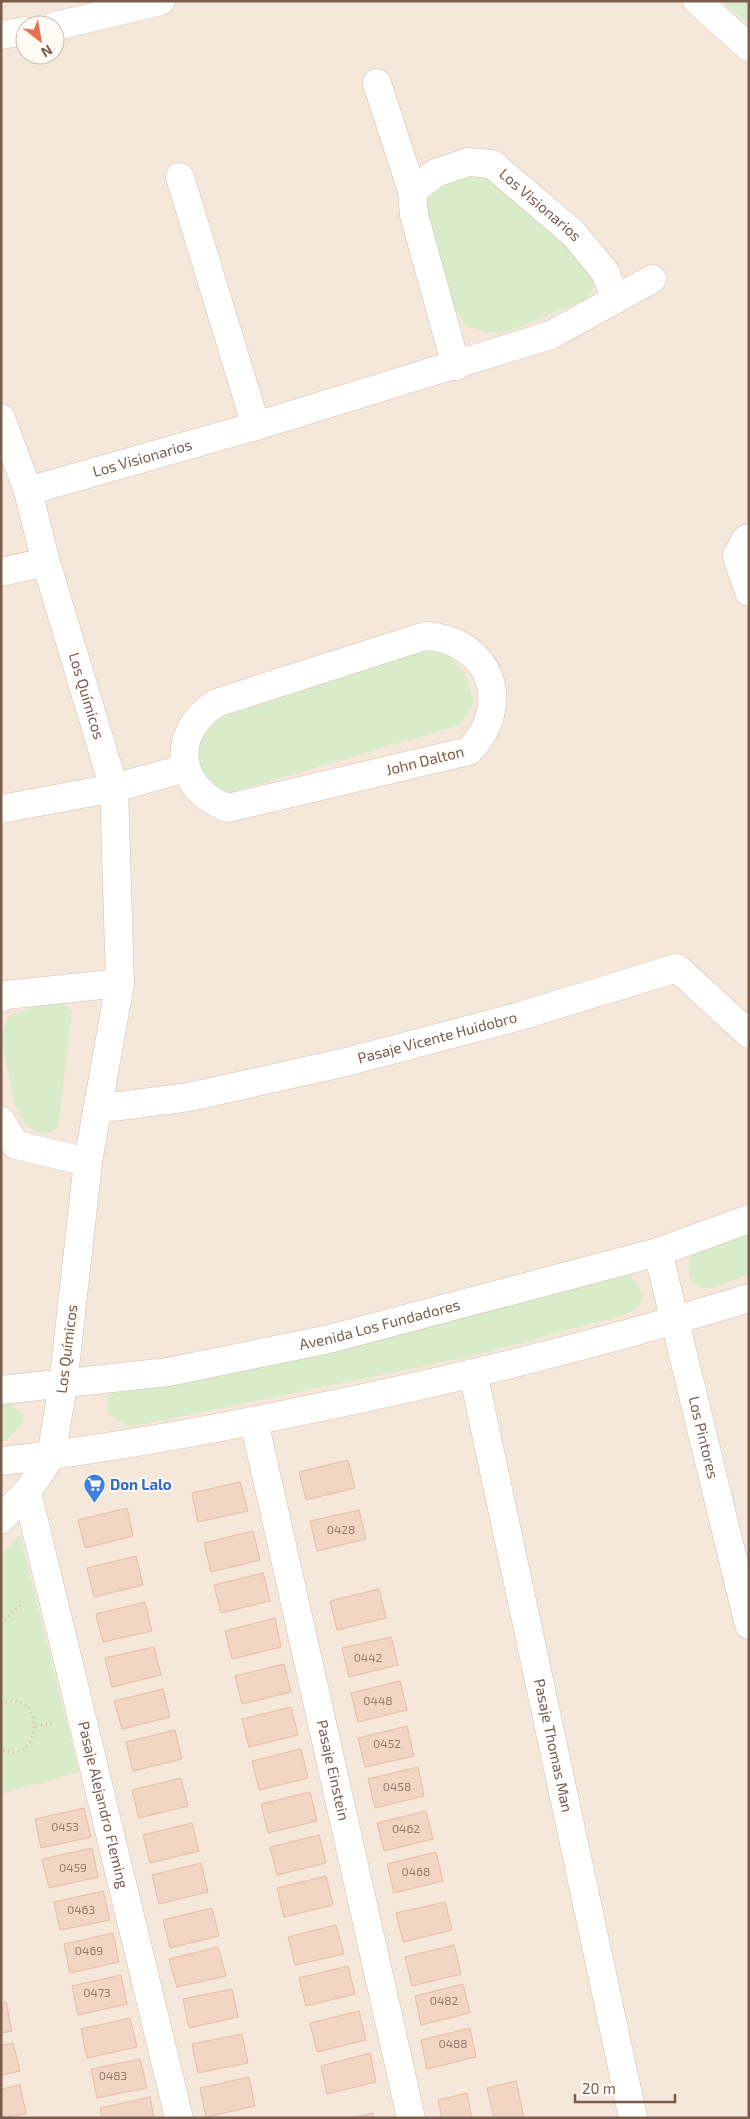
<svg xmlns="http://www.w3.org/2000/svg" width="750" height="2119" font-family="'Exo 2',sans-serif">
<style>
.residential{fill:#f5e8da;fill-rule:evenodd}
.green{fill:#d8ecc9}
.building{fill:#f3d5c3;stroke:#e6bba3}
.lines{fill:none;stroke-linecap:round;stroke-linejoin:round}
.street-casing{stroke:#d1beb0;stroke-width:29}
.secondary-casing{stroke:#d6c0b0;stroke-width:29}
.path{stroke:#d9b8a5;stroke-width:3;stroke-dasharray:1 4;stroke-linecap:butt}
.street{stroke:#fff;stroke-width:28}
.secondary{stroke:#fff;stroke-width:28}
.labels{text-anchor:middle;stroke-width:4;stroke-linejoin:round;paint-order:stroke}
.number-label{font-size:12px;fill:#987a6a}
.street-label{font-size:15px;fill:#7a5c4d;stroke:#fffaf3}
.shop-label{font-size:15px;font-weight:bold;fill:#366cbe;stroke:#fffaf3;text-anchor:start}
</style>
<rect width="100%" height="100%" fill="#fdf6ec"/>
<path class="residential" d="M1 1H749V2118H1ZM25 25H55V55H25Z"/>
<g class="green">
<polygon points="722,1 749,1 749,24"/>
<path d="M496 175 599 278 588 299 509 331 489 333 465 325 454 309 422 202C436 170 466 176 496 175Z"/>
<path d="M440 650C465 667 466 675 474 704L460 725 229 793C197 783 198 773 195 742L216 719 406 656Z"/>
<polygon points="58,998 72,1011 58,1128 45,1134 27,1127 15,1106 1,1038 8,1017"/>
<path d="M749 1233V1274C736 1278 720 1287 707 1288 686 1289 686 1266 691 1253Z"/>
<path d="M630 1275C645 1293 649 1305 624 1315L472 1356 130 1427 116 1420 108 1412V1394L117 1383 257 1363Z"/>
<polygon points="10,1403 21,1414 23,1423 6,1441 1,1441 1,1404"/>
<polygon points="20,1535 79,1772 1,1794 1,1554"/>
</g>
<g class="building">
<polygon points="348,1460 355,1488 306,1500 299,1472"/>
<polygon points="240,1482 248,1511 198,1522 192,1493"/>
<polygon points="127,1508 133,1536 85,1548 78,1520"/>
<polygon points="359,1510 366,1539 317,1551 310,1521"/>
<polygon points="253,1531 260,1560 211,1572 204,1543"/>
<polygon points="136,1556 143,1585 94,1597 87,1568"/>
<polygon points="263,1573 270,1601 221,1613 214,1585"/>
<polygon points="379,1589 386,1618 337,1630 330,1601"/>
<polygon points="145,1602 152,1631 103,1642 96,1614"/>
<polygon points="275,1618 281,1647 232,1659 225,1631"/>
<polygon points="391,1637 398,1665 349,1677 342,1648"/>
<polygon points="154,1647 161,1675 112,1687 105,1658"/>
<polygon points="284,1664 291,1692 242,1704 235,1676"/>
<polygon points="400,1681 407,1710 358,1722 351,1693"/>
<polygon points="163,1689 170,1717 122,1729 114,1701"/>
<polygon points="291,1707 298,1735 249,1747 242,1719"/>
<polygon points="407,1726 414,1756 365,1767 358,1738"/>
<polygon points="175,1730 182,1759 133,1771 126,1742"/>
<polygon points="301,1749 308,1778 259,1790 252,1761"/>
<polygon points="418,1767 424,1796 375,1808 368,1779"/>
<polygon points="181,1778 188,1806 139,1818 132,1790"/>
<polygon points="310,1792 317,1821 268,1833 261,1804"/>
<polygon points="84,1808 91,1837 41,1848 35,1819"/>
<polygon points="426,1811 433,1839 384,1851 377,1823"/>
<polygon points="192,1823 199,1851 150,1863 143,1835"/>
<polygon points="319,1835 326,1863 277,1875 270,1847"/>
<polygon points="92,1848 98,1877 49,1888 42,1859"/>
<polygon points="436,1852 443,1881 394,1893 387,1864"/>
<polygon points="201,1863 208,1892 159,1904 152,1875"/>
<polygon points="326,1876 333,1905 284,1917 277,1888"/>
<polygon points="103,1891 110,1920 60,1930 54,1902"/>
<polygon points="445,1902 452,1930 403,1942 396,1913"/>
<polygon points="212,1908 219,1936 170,1948 163,1920"/>
<polygon points="336,1925 344,1954 295,1965 288,1937"/>
<polygon points="113,1933 119,1962 70,1973 64,1944"/>
<polygon points="454,1945 461,1974 412,1986 405,1957"/>
<polygon points="218,1947 226,1976 177,1987 169,1959"/>
<polygon points="348,1966 355,1994 306,2006 299,1978"/>
<polygon points="121,1975 127,2004 78,2015 72,1986"/>
<polygon points="463,1984 470,2013 421,2025 415,1996"/>
<polygon points="232,1989 238,2017 189,2028 183,1999"/>
<polygon points="6,2002 12,2031 1,2033 1,2003"/>
<polygon points="359,2011 366,2040 317,2052 310,2023"/>
<polygon points="130,2018 137,2047 87,2058 81,2029"/>
<polygon points="470,2028 476,2057 427,2069 421,2040"/>
<polygon points="242,2034 248,2063 198,2073 192,2044"/>
<polygon points="13,2043 20,2071 1,2075 1,2045"/>
<polygon points="370,2053 376,2082 327,2094 321,2066"/>
<polygon points="140,2059 147,2088 97,2098 91,2069"/>
<polygon points="249,2077 255,2106 206,2117 200,2088"/>
<polygon points="516,2081 524,2118 494,2118 487,2088"/>
<polygon points="20,2085 26,2114 1,2118 1,2089"/>
<polygon points="467,2093 472,2118 442,2118 438,2100"/>
<polygon points="150,2097 154,2118 102,2118 100,2108"/>
<polygon points="373,2113 374,2118 351,2118"/>
</g>
<g class="lines">
<defs>
<g id="street">
<polyline points="55,26 161,1"/>
<polyline points="1,35 25,31"/>
<polyline points="377,83 412,191"/>
<polyline points="180,177 256,426"/>
<path id="s1" d="M456 366 414 215 412 191 436 173 468 162 492 164 574 234 605 272 616 299"/>
<path id="s2" d="M1 418 28 491 46 562 114 788 120 983 88 1162 63 1385 51 1456 27 1492 1 1519"/>
<path id="s3" d="M28 491 256 426 551 335 652 279"/>
<polyline points="749,538 745,540 737,557 749,592"/>
<polyline points="1,572 46,562"/>
<path d="M425 636C491 640 514 704 469 751L228 808C176 789 169 734 216 703Z"/>
<polyline points="1,809 114,788 186,768"/>
<polyline points="1,998 6,995 120,983"/>
<path id="s4" d="M97 1109 189 1097 346 1062 517 1017 677 968 749 1034"/>
<polyline points="1,1121 16,1145 88,1162"/>
<path id="s5" d="M658 1252 749 1625"/>
<path id="s6" d="M473 1373 633 2118"/>
<path id="s7" d="M1 1390 168 1372 329 1339 658 1252 749 1219"/>
<path id="s8" d="M254 1421 411 2118"/>
<path d="M1 1461C107 1450 212 1430 316 1408 462 1378 607 1342 749 1298"/>
<path id="s9" d="M27 1492 179 2118"/>
</g>
<polyline id="secondary" points="697,1 749,47"/>
</defs>
<use href="#street" class="street-casing"/>
<use href="#secondary" class="secondary-casing"/>
<g class="path">
<polyline points="1,1623 23,1603"/>
<path d="M1 1704C45 1684 45 1768 1 1749"/>
<polyline points="36,1726 52,1723"/>
</g>
<use href="#street" class="street"/>
<use href="#secondary" class="secondary"/>
</g>
<defs>
<symbol id="supermarket-pin" viewBox="-11 -11 22 30"><path d="M0 17L-7.5 6A9.5 9.5 0 1 1 7.5 6Z" fill="#3f7fe0" stroke="#fffaf3"/><path d="M-6-5.5h2.5l.6 2H6L4.5 2H-2.5L-4.4-4H-6ZM-1.5 3.2a1.3 1.3 0 1 0 .1 0ZM3 3.2a1.3 1.3 0 1 0 .1 0Z" fill="#fff"/></symbol>
</defs>
<g fill-rule="evenodd">
<use href="#supermarket-pin" x="82" y="1472" width="25" height="34"/>
</g>
<g class="labels">
<g class="number-label">
<text x="341" y="1534">0428</text>
<text x="368" y="1662">0442</text>
<text x="378" y="1705">0448</text>
<text x="387" y="1748">0452</text>
<text x="397" y="1791">0458</text>
<text x="65" y="1831">0453</text>
<text x="406" y="1833">0462</text>
<text x="73" y="1872">0459</text>
<text x="416" y="1876">0468</text>
<text x="81" y="1914">0463</text>
<text x="89" y="1955">0469</text>
<text x="97" y="1997">0473</text>
<text x="444" y="2005">0482</text>
<text x="453" y="2048">0488</text>
<text x="113" y="2080">0483</text>
</g>
<g class="street-label">
<text dy="5" stroke="none"><textPath href="#s1" startOffset="332">Los Visionarios</textPath></text>
<text dy="5" stroke="none"><textPath href="#s3" startOffset="119">Los Visionarios</textPath></text>
<text dy="5" stroke="none"><textPath href="#s2" startOffset="291">Los Químicos</textPath></text>
<text transform="translate(425 761) rotate(-14)" y="5">John Dalton</text>
<text dy="5" stroke="none"><textPath href="#s4" startOffset="348">Pasaje Vicente Huidobro</textPath></text>
<text dy="5" stroke="none"><textPath href="#s7" startOffset="385">Avenida Los Fundadores</textPath></text>
<text transform="translate(67 1349) rotate(-83)" y="5">Los Químicos</text>
<text dy="5" stroke="none"><textPath href="#s5" startOffset="191">Los Pintores</textPath></text>
<text dy="5" stroke="none"><textPath href="#s6" startOffset="381">Pasaje Thomas Man</textPath></text>
<text dy="5" stroke="none"><textPath href="#s8" startOffset="358">Pasaje Einstein</textPath></text>
<text dy="5" stroke="none"><textPath href="#s9" startOffset="322">Pasaje Alejandro Fleming</textPath></text>
</g>
<g class="shop-label">
<text x="110" y="1490">Don Lalo</text>
</g>
</g>
<rect width="750" height="2119" fill="none" stroke="#7a5c4d" stroke-width="5"/>
<g transform="translate(40 40) rotate(149)"><circle r="24" fill="#fffaf3" stroke="#cabbb1"/>
<path d="M0-4L9 19L0 12L-9 19Z" fill="#e76f51"/>
<text y="-8" font-size="14" font-weight="bold" text-anchor="middle" fill="#7a5c4d">N</text>
</g>
<path d="M575 2094v8h100v-8" fill="none" stroke="#7a5c4d" stroke-width="2.5"/>
<text x="582" y="2094" font-size="15" fill="#7a5c4d" stroke="#fffaf3" stroke-width="4" paint-order="stroke">20 m</text>
</svg>
